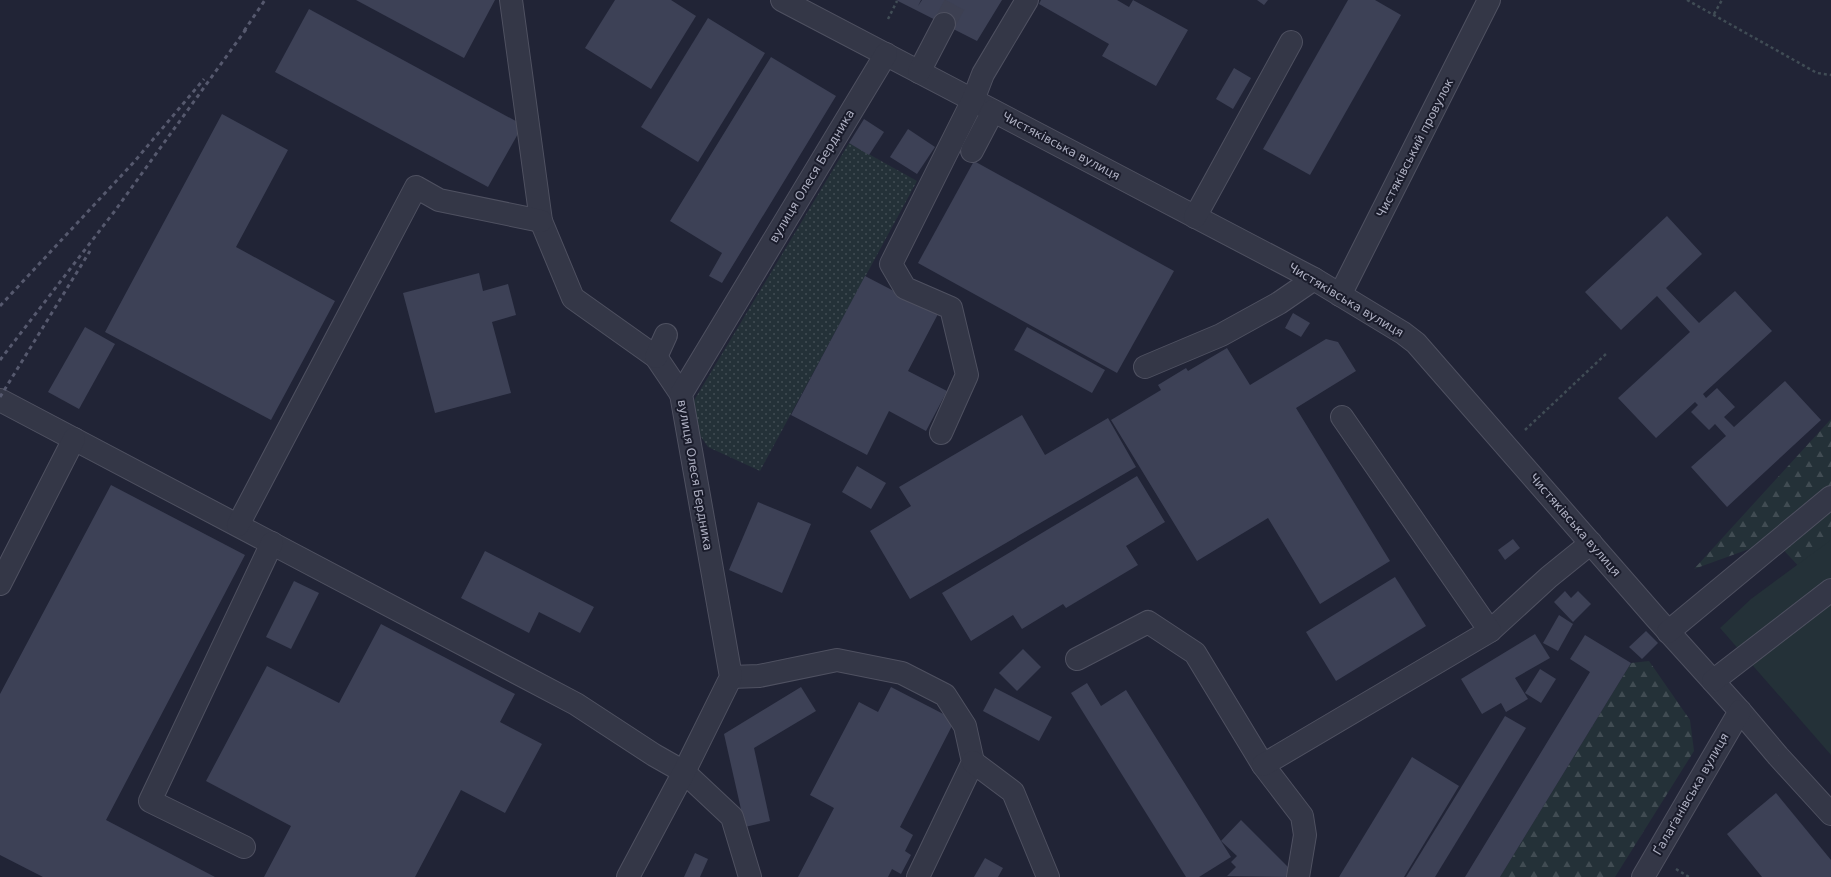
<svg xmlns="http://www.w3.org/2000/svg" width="1831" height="877" font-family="'DejaVu Sans',sans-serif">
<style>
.grass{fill:url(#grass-dots)}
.forest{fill:url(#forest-firs)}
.garden{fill:#243138}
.building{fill:#3d4156}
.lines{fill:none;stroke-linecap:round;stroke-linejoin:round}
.minor-tunnel{stroke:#3d4052;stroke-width:22;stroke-dasharray:22 11;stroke-linecap:butt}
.minor-casing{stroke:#4f5161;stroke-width:24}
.path{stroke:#404c55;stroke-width:2.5;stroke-dasharray:3 3;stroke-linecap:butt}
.minor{stroke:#343747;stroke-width:22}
.rail{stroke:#56596e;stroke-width:3;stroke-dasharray:4 4;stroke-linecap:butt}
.labels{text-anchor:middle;stroke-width:4;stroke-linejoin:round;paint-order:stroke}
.street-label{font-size:12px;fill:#afb1c3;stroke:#1a1c2b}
</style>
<defs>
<pattern id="grass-dots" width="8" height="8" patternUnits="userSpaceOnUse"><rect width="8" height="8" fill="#243138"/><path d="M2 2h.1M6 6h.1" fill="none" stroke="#414c53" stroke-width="1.8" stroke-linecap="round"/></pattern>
<pattern id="forest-firs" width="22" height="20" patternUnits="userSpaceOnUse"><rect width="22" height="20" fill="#243138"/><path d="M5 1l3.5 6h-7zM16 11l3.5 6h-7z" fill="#414c53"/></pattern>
</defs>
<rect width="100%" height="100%" fill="#212436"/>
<polygon class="grass" points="849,143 917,181 760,471 708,447 695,428 693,402"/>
<g class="forest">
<polygon points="1831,419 1831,582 1821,590 1774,540 1694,569"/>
<polygon points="1649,661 1690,720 1694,751 1615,877 1500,877 1631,663"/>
</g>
<polygon class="garden" points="1831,540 1831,755 1720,628 1751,599"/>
<g class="building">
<polygon points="356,0 495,0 464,58"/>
<polygon points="615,0 671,0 696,16 651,89 585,48"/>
<polygon points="896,0 921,0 918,6 922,0 1002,0 977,41"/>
<polygon points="1041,0 1117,0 1129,7 1133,0 1188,30 1156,86 1102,56 1109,44 1039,4"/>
<polygon points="1257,0 1268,0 1264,5"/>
<polygon points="1348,0 1375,0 1401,15 1310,175 1263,149"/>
<polygon points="309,9 523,125 488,187 275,72"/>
<polygon points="708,18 765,53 698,162 641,127"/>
<polygon points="771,57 836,96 722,283 709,276 722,253 670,221"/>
<polygon points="1234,68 1251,78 1233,109 1216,99"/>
<polygon points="222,114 288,150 236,247 335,301 271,420 105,332"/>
<polygon points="864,119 884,132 869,155 849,143"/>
<polygon points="908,129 935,147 917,174 890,157"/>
<polygon points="974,161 1174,271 1117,373 918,263"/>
<polygon points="1667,216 1702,254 1666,288 1699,323 1735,291 1772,331 1703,394 1706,398 1717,388 1735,407 1724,417 1734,427 1785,381 1821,420 1727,507 1691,467 1726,436 1715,424 1709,430 1691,412 1698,405 1695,402 1656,438 1618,398 1690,332 1657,296 1621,330 1585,292"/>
<polygon points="479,273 483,291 508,284 516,315 492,322 511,393 435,413 403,293"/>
<polygon points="865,276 938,314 908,371 947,391 926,431 889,411 867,455 791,415"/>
<polygon points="1293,313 1310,323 1301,337 1285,328"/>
<polygon points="85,327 115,344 79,409 48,392"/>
<polygon points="1027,327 1105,370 1092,393 1014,350"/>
<polygon points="1326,339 1338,342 1356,371 1296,408 1390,561 1320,604 1268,518 1197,561 1111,420 1161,390 1158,385 1186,368 1188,371 1227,348 1250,385"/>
<polygon points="1022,415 1045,455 1108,418 1136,467 910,599 870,531 911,506 899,487"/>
<polygon points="857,466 886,483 871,509 842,492"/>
<polygon points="1137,476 1165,522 1126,546 1138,565 1066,608 1063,604 1022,629 1013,615 971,641 942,593"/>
<polygon points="111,485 245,555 106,820 215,877 43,877 0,855 0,694"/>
<polygon points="758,502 811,524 782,593 729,570"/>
<polygon points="1513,539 1520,548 1505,560 1498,550"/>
<polygon points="485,551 594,607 580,633 539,612 529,633 461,598"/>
<polygon points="1395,577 1426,626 1336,681 1306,632"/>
<polygon points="294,581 319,593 291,649 266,637"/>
<polygon points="1565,591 1571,598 1578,591 1591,604 1573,622 1554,602"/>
<polygon points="1559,615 1573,624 1558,651 1543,643"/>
<polygon points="381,624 515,694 500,722 542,744 505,813 461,790 415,877 264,877 291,826 206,781 267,666 339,703"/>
<polygon points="1646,631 1658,643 1642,659 1629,647"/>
<polygon points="1535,634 1550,658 1515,678 1528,699 1506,712 1501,703 1482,714 1461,679"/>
<polygon points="1585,635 1631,663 1500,877 1465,877 1590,672 1570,659"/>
<polygon points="1023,649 1041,667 1017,691 999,673"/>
<polygon points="1540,669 1556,679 1541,703 1525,693"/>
<polygon points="1087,683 1101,706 1126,690 1231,857 1199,877 1186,877 1071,693"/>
<polygon points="801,687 816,711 754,748 770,821 745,827 724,734"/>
<polygon points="891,687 955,720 900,827 913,835 905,851 911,855 901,874 892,869 888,877 798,877 834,808 810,795 859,702 878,712"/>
<polygon points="995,688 1052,717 1039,741 983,711"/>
<polygon points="1505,716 1526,728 1435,877 1406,877"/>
<polygon points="1412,757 1459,786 1404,877 1339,877"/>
<polygon points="1776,793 1831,860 1831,877 1762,877 1727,834"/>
<polygon points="1241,820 1295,874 1292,877 1227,876 1236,867 1231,862 1237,856 1221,841"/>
<polygon points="695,853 708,859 700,877 684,877"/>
<polygon points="985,858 1003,868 998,877 974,877"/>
</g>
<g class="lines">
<polyline class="minor-tunnel" points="944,24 957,0"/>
<defs>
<g id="minor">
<polyline points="511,0 541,221 573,298 656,357 681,394"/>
<polyline points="782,0 1314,279 1403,333 1416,343 1656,618 1740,711 1778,756 1831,814"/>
<polyline points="919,72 944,24"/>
<polyline points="972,151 993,111"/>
<polyline points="1195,217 1291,42"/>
<polyline points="1340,295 1489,0"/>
<polyline points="656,357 666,335"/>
<polyline points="1145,367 1221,335 1279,303 1314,279"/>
<polyline points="0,400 576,704 654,755 684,772 732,817 750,877"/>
<polyline points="941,433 967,375 951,308 905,288 891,264 973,100 983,74 1027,0"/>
<polyline points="238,525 416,187 439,200 541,221"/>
<polyline points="0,584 74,439"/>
<polyline points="1490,631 1549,577 1591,543"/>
<polyline points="1668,632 1831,497"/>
<polyline points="1077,659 1148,622 1195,653 1263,765 1302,816 1305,835 1298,877"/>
<polyline points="731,677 759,676 837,660 902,673 945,695 965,726 973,762 918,877"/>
<polyline points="1713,681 1831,590"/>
<polyline points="973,762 1013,792 1048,877"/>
<polyline points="1263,765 1490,631 1342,417"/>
<polyline points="244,847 150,801 272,543"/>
<polyline points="628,877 684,772 731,677 681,394 886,54"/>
<polyline points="1643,877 1740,711"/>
</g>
</defs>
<use href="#minor" class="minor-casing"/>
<g class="path">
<polyline points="1687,0 1817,73 1831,75"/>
<polyline points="1714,14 1722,0"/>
<polyline points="888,19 897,1"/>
<polyline points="1525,430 1608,352"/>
<polyline points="1676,869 1689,877"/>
</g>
<use href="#minor" class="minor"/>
<g class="rail">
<polyline points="244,31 265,0"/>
<polyline points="0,306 134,162 204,79"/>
<polyline points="0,360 114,212 247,28"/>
<polyline points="0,397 90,251"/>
</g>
</g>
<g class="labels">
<g class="street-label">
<text transform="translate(1061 146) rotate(28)" y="4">Чистяківська вулиця</text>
<text transform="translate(1415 148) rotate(-63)" y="4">Чистяківський провулок</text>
<text transform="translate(812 176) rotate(-59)" y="4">вулиця Олеся Бердника</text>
<text transform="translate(1346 300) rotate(31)" y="4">Чистяківська вулиця</text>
<text transform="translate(695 475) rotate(80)" y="4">вулиця Олеся Бердника</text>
<text transform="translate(1575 525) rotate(49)" y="4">Чистяківська вулиця</text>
<text transform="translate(1691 794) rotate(-60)" y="4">Ґалаґанівська вулиця</text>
</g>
</g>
</svg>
